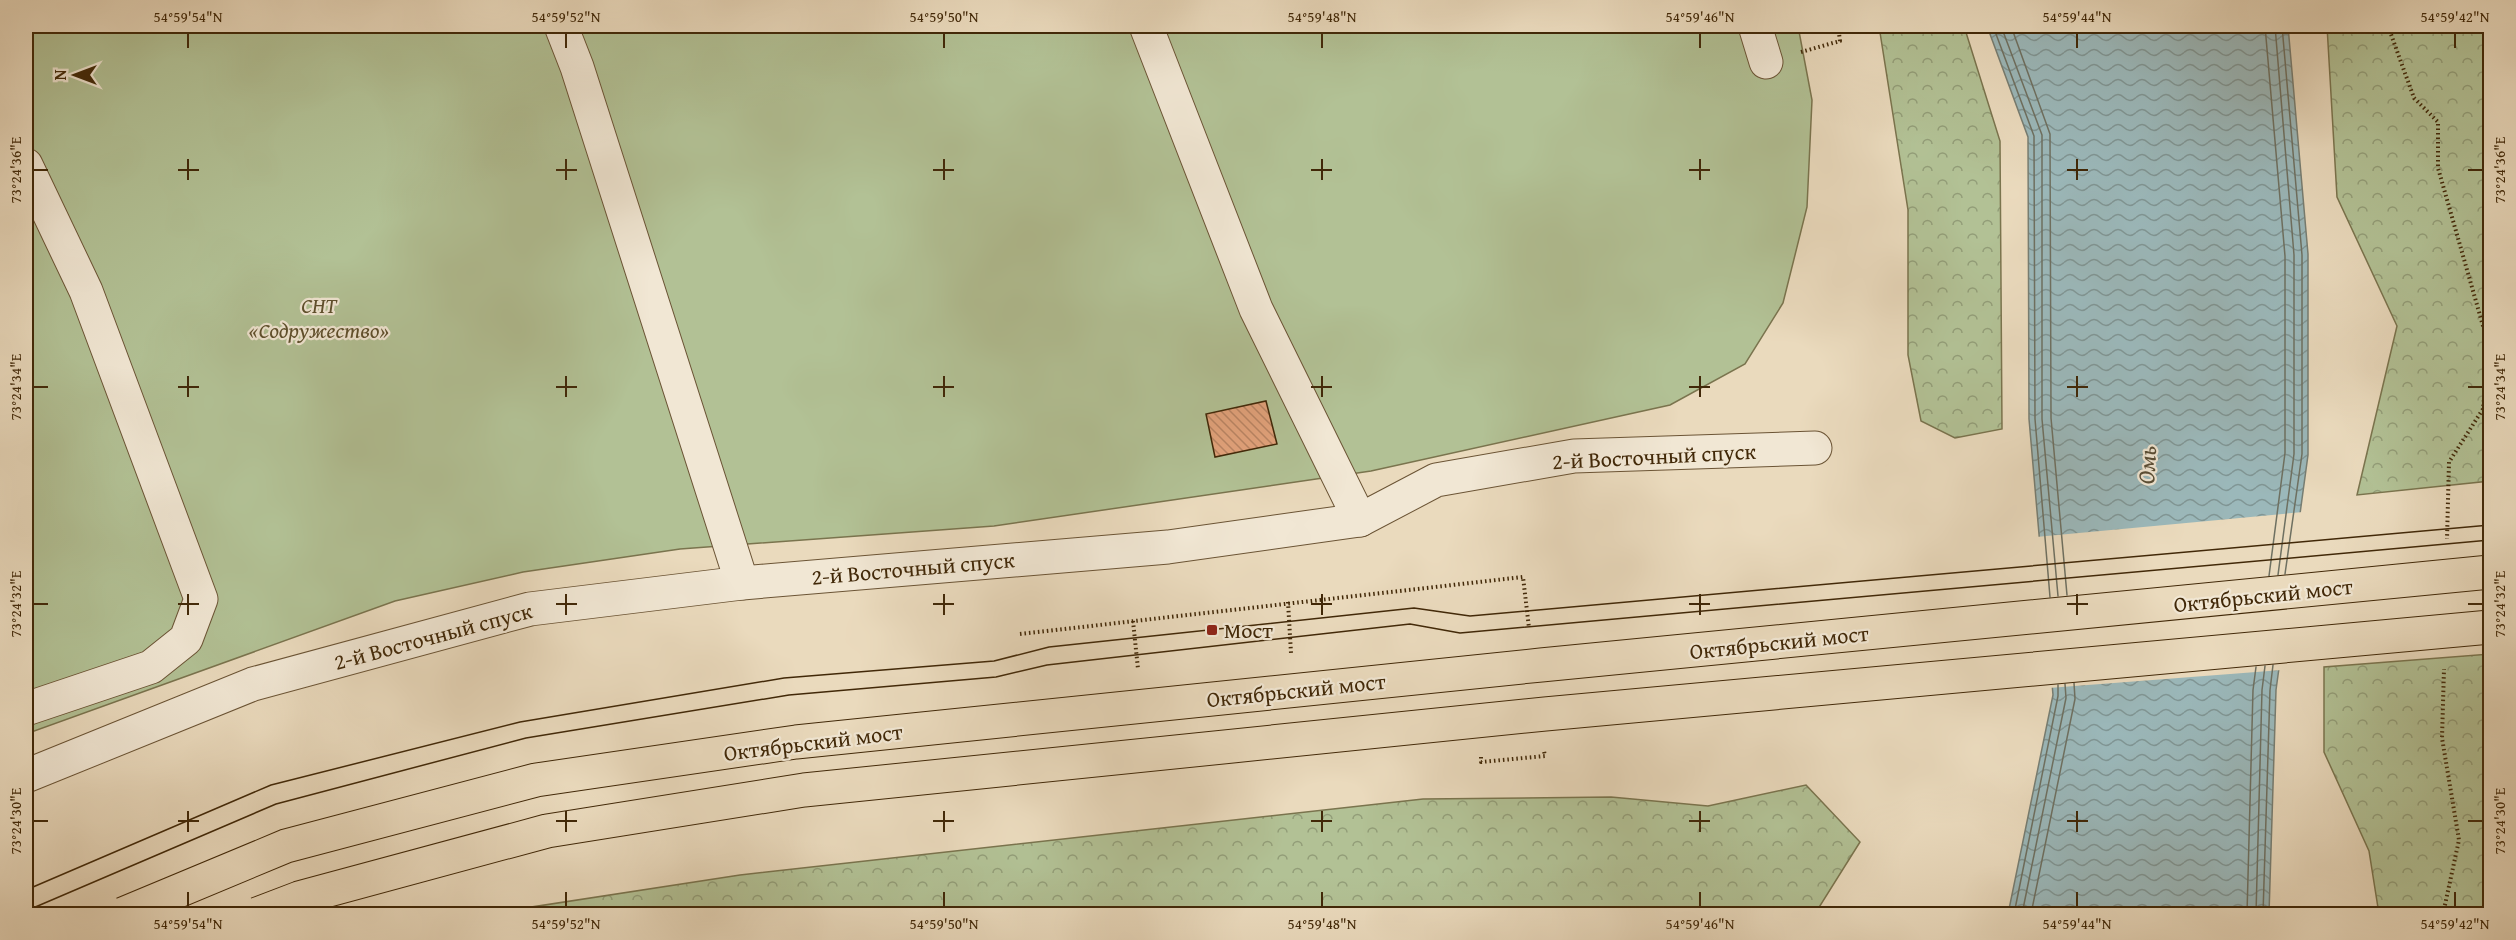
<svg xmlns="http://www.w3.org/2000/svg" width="2516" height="940" font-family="'Gentium Book Plus',serif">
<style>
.forest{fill:url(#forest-crowns);stroke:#7a744e;stroke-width:1.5}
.garden{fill:#b2c195;stroke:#7a744e;stroke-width:1.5}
.water{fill:url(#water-waves);stroke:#777e73;stroke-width:1.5}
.pier{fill:#eadabd}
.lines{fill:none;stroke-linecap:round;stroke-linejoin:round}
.shore{stroke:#6e7061;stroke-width:1.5}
.building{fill:url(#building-back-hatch);stroke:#412808;stroke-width:1.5}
.minor-casing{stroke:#6b5435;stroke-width:35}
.path{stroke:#412808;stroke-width:4;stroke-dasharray:1.5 3;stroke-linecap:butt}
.minor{stroke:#f1e7d4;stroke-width:33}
.tram{stroke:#412808;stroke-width:1.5}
.major-bridge-casing{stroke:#412808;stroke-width:35;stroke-linecap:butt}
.major-bridge{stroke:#eadabd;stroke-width:33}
.ticks{fill:none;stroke:#412808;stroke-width:2}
.poi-dot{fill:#8f2418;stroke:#f1e7d4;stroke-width:2}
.labels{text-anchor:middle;stroke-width:4.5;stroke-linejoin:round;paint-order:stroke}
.park-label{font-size:22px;font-style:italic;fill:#5d4e2b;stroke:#f1e7d4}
.street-label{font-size:22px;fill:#412808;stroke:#f1e7d4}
.poi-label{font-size:22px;fill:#412808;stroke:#f1e7d4;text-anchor:start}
.water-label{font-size:24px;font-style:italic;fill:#584c34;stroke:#f1e7d4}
.neatline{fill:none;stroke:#412808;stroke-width:2}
.ticks-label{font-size:15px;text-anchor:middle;fill:#412808}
</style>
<defs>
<pattern id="forest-crowns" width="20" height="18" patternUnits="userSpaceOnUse" patternTransform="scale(1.5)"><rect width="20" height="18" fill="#b2c195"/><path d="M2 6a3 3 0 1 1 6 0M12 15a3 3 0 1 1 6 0" fill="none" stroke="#929d78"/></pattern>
<pattern id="water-waves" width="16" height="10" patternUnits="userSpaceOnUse" patternTransform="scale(1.5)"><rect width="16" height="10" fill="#9bb8ba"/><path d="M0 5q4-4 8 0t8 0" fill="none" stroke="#809695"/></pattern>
<pattern id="building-back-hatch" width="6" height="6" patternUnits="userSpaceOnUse" patternTransform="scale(1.5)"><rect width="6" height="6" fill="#e2a27b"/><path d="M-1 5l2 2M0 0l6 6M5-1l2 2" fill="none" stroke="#b98463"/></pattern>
</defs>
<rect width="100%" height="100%" fill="#eadabd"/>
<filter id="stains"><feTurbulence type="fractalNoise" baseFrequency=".00333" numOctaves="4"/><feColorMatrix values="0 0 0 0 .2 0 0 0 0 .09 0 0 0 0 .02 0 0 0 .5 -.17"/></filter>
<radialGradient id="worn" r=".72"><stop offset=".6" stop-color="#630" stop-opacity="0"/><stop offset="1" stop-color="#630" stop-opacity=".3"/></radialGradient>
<g class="forest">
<polygon points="1879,26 1964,26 2000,141 2002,429 1955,438 1921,421 1908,355 1908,210"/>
<polygon points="2327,26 2490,26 2490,481 2357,495 2397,326 2337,197"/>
<polygon points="2490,654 2490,902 2486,914 2379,914 2369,851 2324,752 2324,667"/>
<polygon points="1806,785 1860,842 1818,909 1811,914 1160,914 1138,910 1104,914 486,914 740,875 1423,799 1611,797 1708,806"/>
</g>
<polygon class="garden" points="26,26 1798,26 1812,100 1807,207 1783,303 1745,364 1670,405 1371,471 994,526 680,549 523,572 395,601 26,734"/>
<polygon class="water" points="1987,26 2288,26 2308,254 2308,455 2276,690 2269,914 2008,914 2053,695 2029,419 2028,137"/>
<polygon class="pier" points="2303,512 2282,670 2049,688 2036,537"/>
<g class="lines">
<g class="shore">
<polyline points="1993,26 2034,136 2035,419 2050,597"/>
<polyline points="2001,26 2042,135 2042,419 2058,596"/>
<polyline points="2011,26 2050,134 2051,418 2067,595"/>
<polyline points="2265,26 2285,256 2285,453 2269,576"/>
<polyline points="2275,26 2294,255 2294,454 2278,575"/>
<polyline points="2282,26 2302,255 2302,454 2285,574"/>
<polyline points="2014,914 2058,696 2058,685"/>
<polyline points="2022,914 2066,698 2065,684"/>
<polyline points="2031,914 2075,699 2074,683"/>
<polyline points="2247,914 2253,690 2256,667"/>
<polyline points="2256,914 2262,690 2265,666"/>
<polyline points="2263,914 2270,690 2273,665"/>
</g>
</g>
<polygon class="building" points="1266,401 1277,444 1215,457 1206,414"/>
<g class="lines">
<defs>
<g id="minor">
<polyline points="561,26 577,67 742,583"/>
<polyline points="1146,26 1256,309 1360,520"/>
<polyline points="1755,26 1766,62"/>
<polyline points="26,165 86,291 201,599 186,639 151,667 26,709"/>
<polyline points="26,776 253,684 530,609 742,583 1168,547 1360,520 1436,480 1574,456 1815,448"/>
</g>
</defs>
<use href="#minor" class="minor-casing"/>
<g class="path">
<polyline points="2388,26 2414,98 2438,122 2438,168 2489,347 2483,409 2449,462 2447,539"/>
<polyline points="1801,52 1840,41 1838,26"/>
<polyline points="1288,602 1291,653"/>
<polyline points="1133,621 1138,669"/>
<polyline points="1020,634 1523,577 1529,628"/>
<polyline points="1481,757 1481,762 1545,756 1544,751"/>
<polyline points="2443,914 2459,840 2442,738 2444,669"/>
</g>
<use href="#minor" class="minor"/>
<g class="tram">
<polyline points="26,890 271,785 520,722 784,678 994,661 1049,647 1414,608 1470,616 2490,525"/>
<polyline points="26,911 276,804 526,738 789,695 996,677 1047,665 1410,624 1460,633 2490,540"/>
</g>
<defs>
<g id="major-bridge">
<polyline points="123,914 286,846 536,780 796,742 1541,665 2490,572"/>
<polyline points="257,914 299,898 547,831 804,790 1545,714 2490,627"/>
</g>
</defs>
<use href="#major-bridge" class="major-bridge-casing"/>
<use href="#major-bridge" class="major-bridge"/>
</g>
<path class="ticks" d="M188 33V48M566 33V48M944 33V48M1322 33V48M1700 33V48M2077 33V48M2455 33V48M188 159V180M566 159V180M944 159V180M1322 159V180M1700 159V180M2077 159V180M33 170H48M178 170H199M556 170H577M933 170H954M1311 170H1332M1689 170H1710M2067 170H2088M2468 170H2483M188 376V397M566 376V397M944 376V397M1322 376V397M1700 376V397M2077 376V397M33 387H48M178 387H199M556 387H577M933 387H954M1311 387H1332M1689 387H1710M2067 387H2088M2468 387H2483M188 594V615M566 594V615M944 594V615M1322 594V615M1700 594V615M2077 594V615M33 604H48M178 604H199M556 604H577M933 604H954M1311 604H1332M1689 604H1710M2067 604H2088M2468 604H2483M188 811V832M566 811V832M944 811V832M1322 811V832M1700 811V832M2077 811V832M33 821H48M178 821H199M556 821H577M933 821H954M1311 821H1332M1689 821H1710M2067 821H2088M2468 821H2483M188 892V907M566 892V907M944 892V907M1322 892V907M1700 892V907M2077 892V907M2455 892V907"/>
<rect class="poi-dot" x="1206" y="624" width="12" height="12" rx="3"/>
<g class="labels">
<g class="park-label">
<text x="319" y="313">СНТ<tspan x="319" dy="25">«Содружество»</tspan></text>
</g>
<g class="street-label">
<text transform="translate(1654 456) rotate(-3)" y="8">2-й Восточный спуск</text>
<text transform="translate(913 568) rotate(-5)" y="8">2-й Восточный спуск</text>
<text transform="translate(2263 595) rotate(-6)" y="8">Октябрьский мост</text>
<text transform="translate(433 636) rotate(-15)" y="8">2-й Восточный спуск</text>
<text transform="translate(1779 642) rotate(-6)" y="8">Октябрьский мост</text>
<text transform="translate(1296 690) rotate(-6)" y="8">Октябрьский мост</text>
<text transform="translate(813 742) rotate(-7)" y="8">Октябрьский мост</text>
</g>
<g class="poi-label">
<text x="1224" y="638">Мост</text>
</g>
<g class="water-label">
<text transform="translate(2147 465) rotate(-87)" y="8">Омь</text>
</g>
</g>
<rect width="2516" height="940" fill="none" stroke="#eadabd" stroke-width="66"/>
<g transform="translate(75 75) rotate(270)" stroke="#f1e7d4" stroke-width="4.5" paint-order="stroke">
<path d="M0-4.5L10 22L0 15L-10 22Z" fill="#412808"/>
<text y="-9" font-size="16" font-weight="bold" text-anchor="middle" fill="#412808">N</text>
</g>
<rect x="33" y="33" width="2450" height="874" class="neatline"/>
<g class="ticks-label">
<text x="188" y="22">54°59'54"N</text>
<text x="566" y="22">54°59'52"N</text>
<text x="944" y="22">54°59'50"N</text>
<text x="1322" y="22">54°59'48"N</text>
<text x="1700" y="22">54°59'46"N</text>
<text x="2077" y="22">54°59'44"N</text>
<text x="2455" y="22">54°59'42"N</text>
<text transform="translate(2500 170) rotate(-90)" y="5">73°24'36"E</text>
<text transform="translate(16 170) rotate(-90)" y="5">73°24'36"E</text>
<text transform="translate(2500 387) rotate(-90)" y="5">73°24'34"E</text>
<text transform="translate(16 387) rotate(-90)" y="5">73°24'34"E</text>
<text transform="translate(2500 604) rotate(-90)" y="5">73°24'32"E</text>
<text transform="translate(16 604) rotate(-90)" y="5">73°24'32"E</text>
<text transform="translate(2500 821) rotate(-90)" y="5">73°24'30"E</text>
<text transform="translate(16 821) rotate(-90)" y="5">73°24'30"E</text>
<text x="188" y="929">54°59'54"N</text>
<text x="566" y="929">54°59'52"N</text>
<text x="944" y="929">54°59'50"N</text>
<text x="1322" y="929">54°59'48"N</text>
<text x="1700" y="929">54°59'46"N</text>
<text x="2077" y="929">54°59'44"N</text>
<text x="2455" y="929">54°59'42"N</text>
</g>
<rect width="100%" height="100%" filter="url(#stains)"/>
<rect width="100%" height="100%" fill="url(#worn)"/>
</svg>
